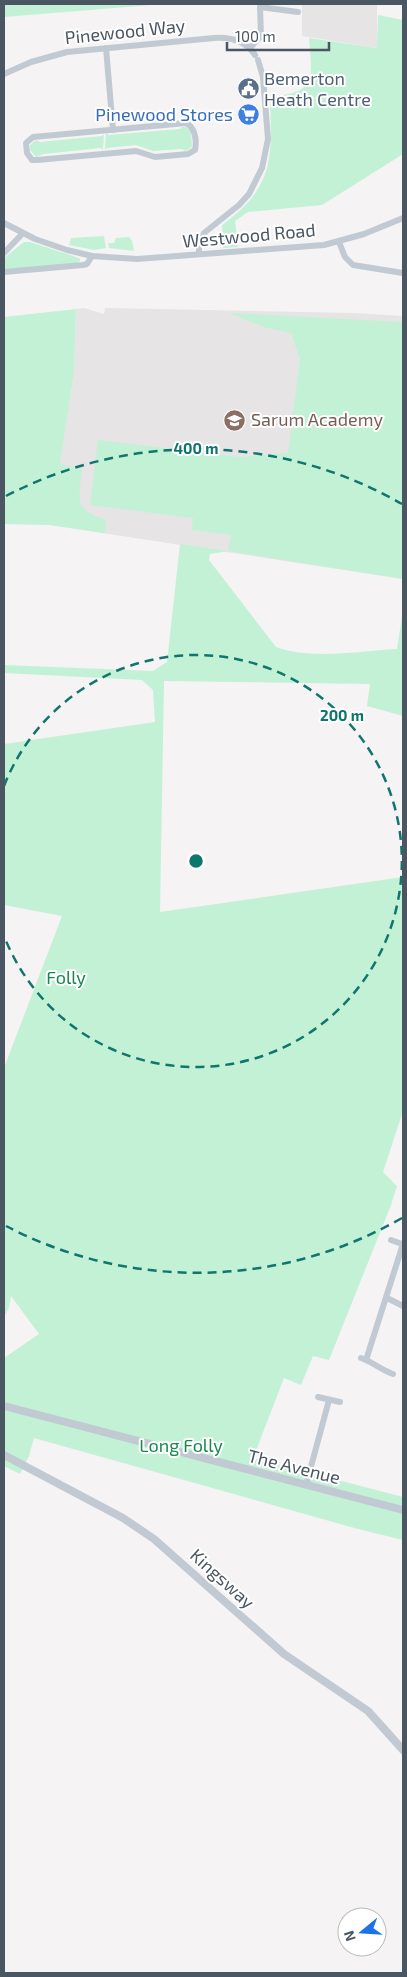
<svg xmlns="http://www.w3.org/2000/svg" width="407" height="1977" font-family="'Exo 2',sans-serif">
<style>
.education{fill:#e6e4e5}
.green{fill:#c3f1d5}
.lines{fill:none;stroke-linecap:round;stroke-linejoin:round}
.minor{stroke:#c1cad2;stroke-width:6}
.tertiary{stroke:#c1cad2;stroke-width:8}
.ring{fill:none;stroke:#0f766e;stroke-width:2.5;stroke-dasharray:9 6}
.labels{text-anchor:middle;stroke-width:4;stroke-linejoin:round;paint-order:stroke}
.street-label{font-size:18px;fill:#4a5661;stroke:#fff}
.service-label{font-size:18px;fill:#4e5e75;stroke:#fff;text-anchor:start}
.shop-label{font-size:18px;fill:#366cbe;stroke:#fff;text-anchor:end}
.education-label{font-size:18px;fill:#785e54;stroke:#fff;text-anchor:start}
.park-label{font-size:18px;fill:#17864f;stroke:#fff}
.centre{fill:#0f766e;stroke:#fff;stroke-width:2.5}
.ring-label{font-size:15px;text-anchor:middle;font-weight:bold;fill:#0f766e;stroke:#fff;stroke-width:4;stroke-linejoin:round;paint-order:stroke}
</style>
<rect width="100%" height="100%" fill="#f5f3f3"/>
<g class="education">
<polygon points="302,4 377,4 377,48 302,36"/>
<polygon points="84,308 104,314 105,308 353,313 403,316 403,579 50,525 74,373 76,309"/>
</g>
<g class="green">
<polygon points="4,4 164,4 4,17"/>
<path d="M378 15 403 20V154L322 205 248 212 235 221 238 247 223 248 222 225C275 187 272 157 270 97 318 92 312 79 309 38L377 48Z"/>
<polygon points="182,127 186,127 191,131 192,147 186,151 181,149 153,151 136,145 107,148 105,150 106,133 109,135 180,129"/>
<polygon points="104,134 103,150 101,148 43,154 36,157 30,150 30,145 36,140 40,142 102,136"/>
<polygon points="104,236 106,248 94,250 69,245 71,238"/>
<polygon points="129,237 132,241 134,251 109,248 108,243 114,243 116,238"/>
<polygon points="24,242 30,242 76,257 80,259 80,261 75,264 4,270 4,258"/>
<path d="M76 309 74 373 60 464 82 469C79 500 73 509 106 520L105 533 50 525 4 524V317Z"/>
<path d="M229 313 403 322V579L228 551 210 554 209 560 276 647C310 660 360 651 397 649L403 610V716L367 706 370 684 164 681 160 912 403 877V1113L402 1114 383 1172 397 1186 391 1205 329 1360 313 1356 301 1385 284 1378 253 1458 403 1497V1540L358 1529 34 1438 29 1456 20 1474 4 1466V1358L39 1334 11 1296 9 1308 4 1317V1068L62 916 4 905V744L155 722 153 690 142 680 4 673V665L153 671 167 662 180 544 228 551 231 535 192 530 193 518 90 505 98 440 240 457 288 453 300 359 291 333 264 327Z"/>
</g>
<g class="lines">
<g class="minor">
<polyline points="106,48 113,130"/>
<polyline points="250,48 261,36 260,7 298,12"/>
<path d="M4 74 31 62 67 52 214 38C230 37 245 40 255 55"/>
<path d="M186 123C195 127 197 140 195 150L188 154 155 157 136 151 37 160H32L27 153 26 143 33 137Z"/>
<polyline points="4,223 35,239 67,250 92,256 137,259 324,245 364,234 403,218"/>
<polyline points="339,242 345,257 353,265 403,273"/>
<polyline points="4,253 23,233"/>
<polyline points="199,254 199,244 204,233 239,205 249,194 262,168 268,139 263,77 258,60"/>
<polyline points="4,272 83,265 87,264 92,256"/>
<polyline points="391,1240 402,1244"/>
<polyline points="387,1298 403,1306"/>
<path d="M361 1358C373 1362 381 1370 393 1374"/>
<polyline points="366,1360 403,1244"/>
<polyline points="318,1397 340,1402"/>
<polyline points="306,1485 329,1400"/>
</g>
<g class="tertiary">
<polyline points="4,1406 403,1510"/>
<polyline points="4,1455 123,1518 154,1539 284,1654 368,1711 403,1750"/>
</g>
</g>
<g class="ring">
<path d="M4 786A206 206 0 1 1 4 936"/>
<path d="M402 1218A412 412 0 0 1 6 1226M6 496A412 412 0 0 1 402 504"/>
</g>
<defs>
<symbol id="civic-disc" viewBox="-11 -11 22 22"><circle r="9.5" fill="#5c6f8a" stroke="#fff"/><path d="M-.6-6.5H3V-4.5H.6V-3L4-1V1h2V6H-6V1h2V-1L-.6-3ZM-1.2 2.5V6h2.4V2.5Z" fill="#fff"/></symbol>
<symbol id="supermarket-disc" viewBox="-11 -11 22 22"><circle r="9.5" fill="#3f7fe0" stroke="#fff"/><path d="M-6-5.5h2.5l.6 2H6L4.5 2H-2.5L-4.4-4H-6ZM-1.5 3.2a1.3 1.3 0 1 0 .1 0ZM3 3.2a1.3 1.3 0 1 0 .1 0Z" fill="#fff"/></symbol>
<symbol id="school-disc" viewBox="-11 -11 22 22"><circle r="9.5" fill="#8d6e63" stroke="#fff"/><path d="M0-5L7-2L0 1L-7-2ZM-4 1L0 2.5L4 1V4Q0 6-4 4Z" fill="#fff"/></symbol>
</defs>
<g fill-rule="evenodd">
<use href="#civic-disc" x="236" y="76" width="25" height="25"/>
<use href="#supermarket-disc" x="236" y="102" width="25" height="25"/>
<use href="#school-disc" x="222" y="408" width="25" height="25"/>
</g>
<g class="labels">
<g class="street-label">
<text transform="translate(125 32) rotate(-6)" y="6">Pinewood Way</text>
<text transform="translate(249 236) rotate(-5)" y="6">Westwood Road</text>
<text transform="translate(294 1467) rotate(14)" y="6">The Avenue</text>
<text transform="translate(222 1579) rotate(42)" y="6">Kingsway</text>
</g>
<g class="service-label">
<text x="264" y="85">Bemerton<tspan x="264" dy="21">Heath Centre</tspan></text>
</g>
<g class="shop-label">
<text x="233" y="121">Pinewood Stores</text>
</g>
<g class="education-label">
<text x="251" y="426">Sarum Academy</text>
</g>
<g class="park-label">
<text x="66" y="984">Folly</text>
<text x="181" y="1452">Long Folly</text>
</g>
</g>
<circle cx="196" cy="861" r="8" class="centre"/>
<g class="ring-label">
<text x="196" y="454">400 m</text>
<text x="342" y="721">200 m</text>
</g>
<rect width="407" height="1977" fill="none" stroke="#4a5661" stroke-width="10"/>
<g transform="translate(362 1932) rotate(252)"><circle r="24" fill="#ffffff" stroke="#b7bbc0"/>
<path d="M0-4L9 19L0 12L-9 19Z" fill="#1a73e8"/>
<text y="-8" font-size="14" font-weight="bold" text-anchor="middle" fill="#4a5661">N</text>
</g>
<path d="M227 42v8h102v-8" fill="none" stroke="#4a5661" stroke-width="2.5"/>
<text x="235" y="42" font-size="15" fill="#4a5661" stroke="#ffffff" stroke-width="4" paint-order="stroke">100 m</text>
</svg>
